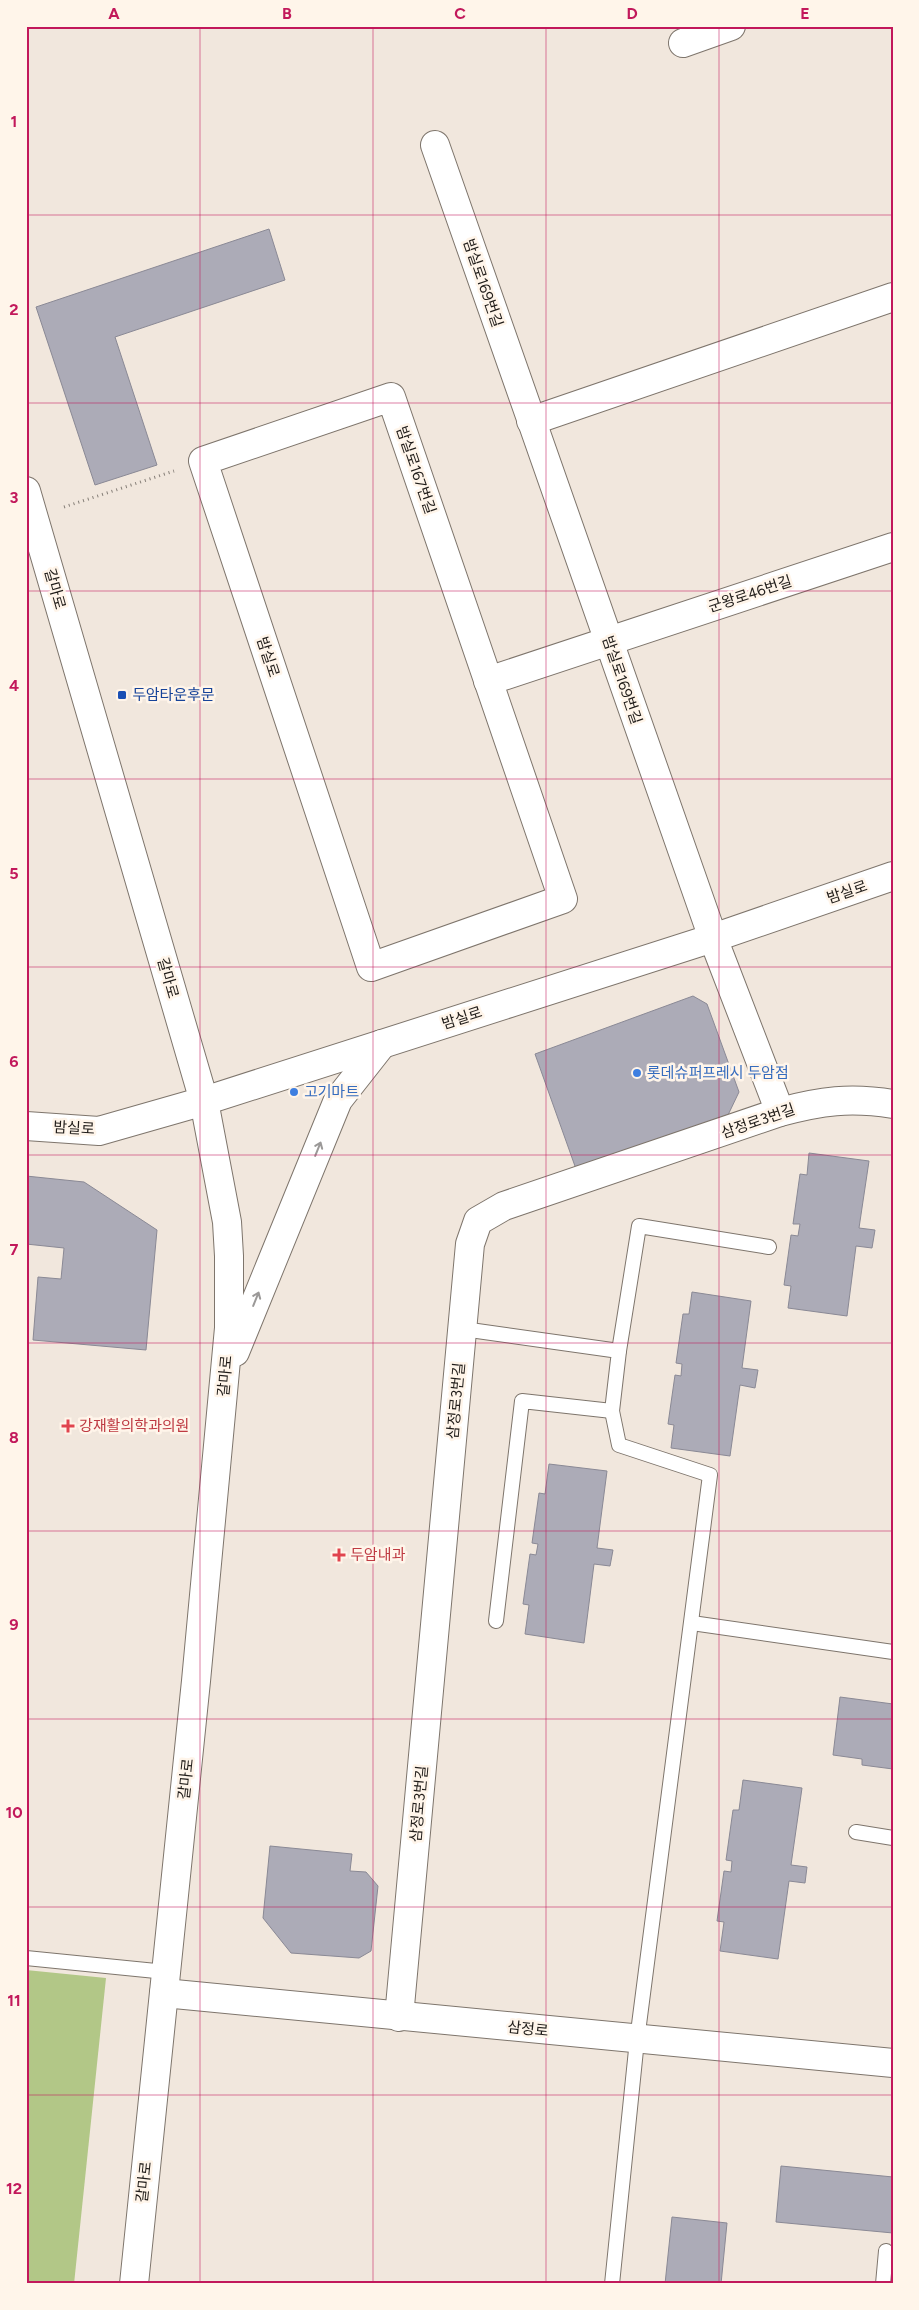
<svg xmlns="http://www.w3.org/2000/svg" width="919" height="2310" font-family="Figtree,'Noto Sans KR',sans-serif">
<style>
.green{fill:#b2c787}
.building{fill:#acabb7;stroke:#8a8995}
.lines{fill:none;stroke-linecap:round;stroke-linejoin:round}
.lane-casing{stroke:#7e756c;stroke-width:16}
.street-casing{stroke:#7e756c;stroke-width:30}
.secondary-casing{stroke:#7e756c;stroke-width:30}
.path{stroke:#857e77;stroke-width:3;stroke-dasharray:1 4;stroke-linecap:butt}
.lane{stroke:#fff;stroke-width:14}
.street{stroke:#fff;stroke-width:28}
.secondary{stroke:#fff;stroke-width:28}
.oneway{stroke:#9b9998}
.grid{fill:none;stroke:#c2185b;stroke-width:1;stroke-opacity:0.55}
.transit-dot{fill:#1a4fb4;stroke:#fff5ea;stroke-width:2}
.shop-dot{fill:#3f7fe0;stroke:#fff5ea;stroke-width:2}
.health-dot{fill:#e0444e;stroke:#fff5ea;stroke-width:2}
.labels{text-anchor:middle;stroke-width:5;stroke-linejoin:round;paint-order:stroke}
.street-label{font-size:15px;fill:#201c19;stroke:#fff5ea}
.transit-label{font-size:15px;fill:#164399;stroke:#fff5ea;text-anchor:start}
.shop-label{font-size:15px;fill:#366cbe;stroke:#fff5ea;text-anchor:start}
.health-label{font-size:15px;fill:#be3a42;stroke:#fff5ea;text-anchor:start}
.neatline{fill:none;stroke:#c2185b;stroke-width:2}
.grid-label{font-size:16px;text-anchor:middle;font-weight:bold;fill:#c2185b}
</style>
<rect width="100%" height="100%" fill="#f1e7dd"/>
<polygon class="green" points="26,1970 106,1978 74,2284 26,2284"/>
<g class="building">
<polygon points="269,229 285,280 115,337 157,465 95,485 36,307"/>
<polygon points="693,996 707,1004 739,1092 728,1115 576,1169 535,1054"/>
<polygon points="809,1153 869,1161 859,1228 875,1230 872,1248 856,1246 847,1316 788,1308 791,1286 784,1285 791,1235 798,1236 800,1224 793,1224 800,1174 807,1175"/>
<polygon points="26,1176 84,1182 157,1230 146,1350 33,1340 38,1277 61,1279 64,1248 26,1244"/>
<polygon points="692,1292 751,1301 742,1368 758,1370 755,1388 740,1385 730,1456 671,1448 674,1425 668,1424 675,1375 681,1376 682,1364 676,1363 683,1314 689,1314"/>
<polygon points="549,1464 607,1471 597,1548 613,1550 610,1566 594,1564 584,1643 525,1634 529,1605 523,1604 530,1554 536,1555 538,1544 532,1543 539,1493 545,1494"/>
<polygon points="840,1697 893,1704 893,1769 862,1765 862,1759 833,1755"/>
<polygon points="743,1780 802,1788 791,1865 807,1867 805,1883 789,1881 778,1959 720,1951 724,1922 717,1921 724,1871 731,1872 732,1861 726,1860 733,1810 739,1810"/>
<polygon points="270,1846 352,1854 350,1871 366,1872 378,1886 371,1951 359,1958 291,1953 263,1918"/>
<polygon points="781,2166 893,2177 893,2233 776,2222"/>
<polygon points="672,2217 727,2223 721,2284 665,2284"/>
</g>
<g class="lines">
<defs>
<g id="lane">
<polyline points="463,1329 619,1351 612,1411 619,1445 710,1475 637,2040 612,2284"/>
<polyline points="619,1351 639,1226 769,1247"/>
<polyline points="496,1621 522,1401 612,1411"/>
<polyline points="692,1623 893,1652"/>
<polyline points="856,1832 893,1838"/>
<polyline points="26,1958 166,1972"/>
<polyline points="883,2284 886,2251"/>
</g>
<g id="street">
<polyline points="683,43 731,26"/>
<polyline points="435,145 713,938 780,1112"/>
<polygon points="391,397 563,899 371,967 203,461"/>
<polyline points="531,421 893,297"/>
<polyline points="488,681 893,547"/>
<path d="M399 2017 470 1244 478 1221 504 1206 780 1112C821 1101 850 1097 893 1104"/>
</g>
<g id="secondary">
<polyline points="26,491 204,1101 227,1222 229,1256 229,1328 196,1681 134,2284"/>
<polyline points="26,1126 99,1131 204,1101 713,938 893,876"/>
<polyline points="235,1352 338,1100 382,1044"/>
<polyline points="164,1993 893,2063"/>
</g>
</defs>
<use href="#lane" class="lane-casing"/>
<use href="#street" class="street-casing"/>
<use href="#secondary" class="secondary-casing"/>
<polyline class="path" points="64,507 174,471"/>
<use href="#lane" class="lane"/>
<use href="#street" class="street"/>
<use href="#secondary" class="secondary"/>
</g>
<defs><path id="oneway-shaft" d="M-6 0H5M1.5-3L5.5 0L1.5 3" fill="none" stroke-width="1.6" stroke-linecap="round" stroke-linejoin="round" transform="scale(1.25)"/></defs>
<g class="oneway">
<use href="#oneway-shaft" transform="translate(318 1149) rotate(-68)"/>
<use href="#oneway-shaft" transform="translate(256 1299) rotate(-68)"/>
</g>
<path class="grid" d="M200 26V2284M373 26V2284M546 26V2284M719 26V2284M26 215H893M26 403H893M26 591H893M26 779H893M26 967H893M26 1155H893M26 1343H893M26 1531H893M26 1719H893M26 1907H893M26 2095H893"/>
<rect class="transit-dot" x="117" y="690" width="10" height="10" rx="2.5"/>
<g class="shop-dot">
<circle cx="637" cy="1073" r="5"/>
<circle cx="294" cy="1092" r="5"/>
</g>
<g class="health-dot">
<path d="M65.5 1418.5h5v5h5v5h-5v5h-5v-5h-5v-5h5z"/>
<path d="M336.5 1547.5h5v5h5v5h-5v5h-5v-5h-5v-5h5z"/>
</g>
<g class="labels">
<g class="street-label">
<text transform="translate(483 283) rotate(71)" y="5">밤실로169번길</text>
<text transform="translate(416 470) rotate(71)" y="5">밤실로167번길</text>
<text transform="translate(55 589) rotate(74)" y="5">갈마로</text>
<text transform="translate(750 594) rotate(-18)" y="5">군왕로46번길</text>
<text transform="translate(268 657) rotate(72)" y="5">밤실로</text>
<text transform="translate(622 680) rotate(71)" y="5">밤실로169번길</text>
<text transform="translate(847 892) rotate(-19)" y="5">밤실로</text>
<text transform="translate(168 978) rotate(74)" y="5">갈마로</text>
<text transform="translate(462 1018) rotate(-18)" y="5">밤실로</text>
<text transform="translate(758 1121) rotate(-19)" y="5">삼정로3번길</text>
<text transform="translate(74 1128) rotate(3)" y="5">밤실로</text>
<text transform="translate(225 1376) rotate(-85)" y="5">갈마로</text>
<text transform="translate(456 1401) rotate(-85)" y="5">삼정로3번길</text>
<text transform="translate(186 1779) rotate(-84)" y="5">갈마로</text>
<text transform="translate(419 1804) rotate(-85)" y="5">삼정로3번길</text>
<text transform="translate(528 2029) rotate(6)" y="5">삼정로</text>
<text transform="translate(144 2182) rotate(-84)" y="5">갈마로</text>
</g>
<g class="transit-label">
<text x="132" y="700">두암타운후문</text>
</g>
<g class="shop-label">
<text x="647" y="1078">롯데슈퍼프레시 두암점</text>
<text x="304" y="1097">고기마트</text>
</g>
<g class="health-label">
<text x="79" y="1431">강재활의학과의원</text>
<text x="350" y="1560">두암내과</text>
</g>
</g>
<rect width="919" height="2310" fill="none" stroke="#fff5ea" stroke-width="55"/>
<rect x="28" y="28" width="864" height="2254" class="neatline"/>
<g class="grid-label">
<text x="114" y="19">A</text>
<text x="287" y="19">B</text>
<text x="460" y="19">C</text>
<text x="632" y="19">D</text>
<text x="805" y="19">E</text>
<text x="14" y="127">1</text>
<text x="14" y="315">2</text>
<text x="14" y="503">3</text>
<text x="14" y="691">4</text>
<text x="14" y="879">5</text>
<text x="14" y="1067">6</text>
<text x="14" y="1255">7</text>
<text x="14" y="1443">8</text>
<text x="14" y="1630">9</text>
<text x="14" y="1818">10</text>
<text x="14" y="2006">11</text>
<text x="14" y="2194">12</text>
</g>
</svg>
